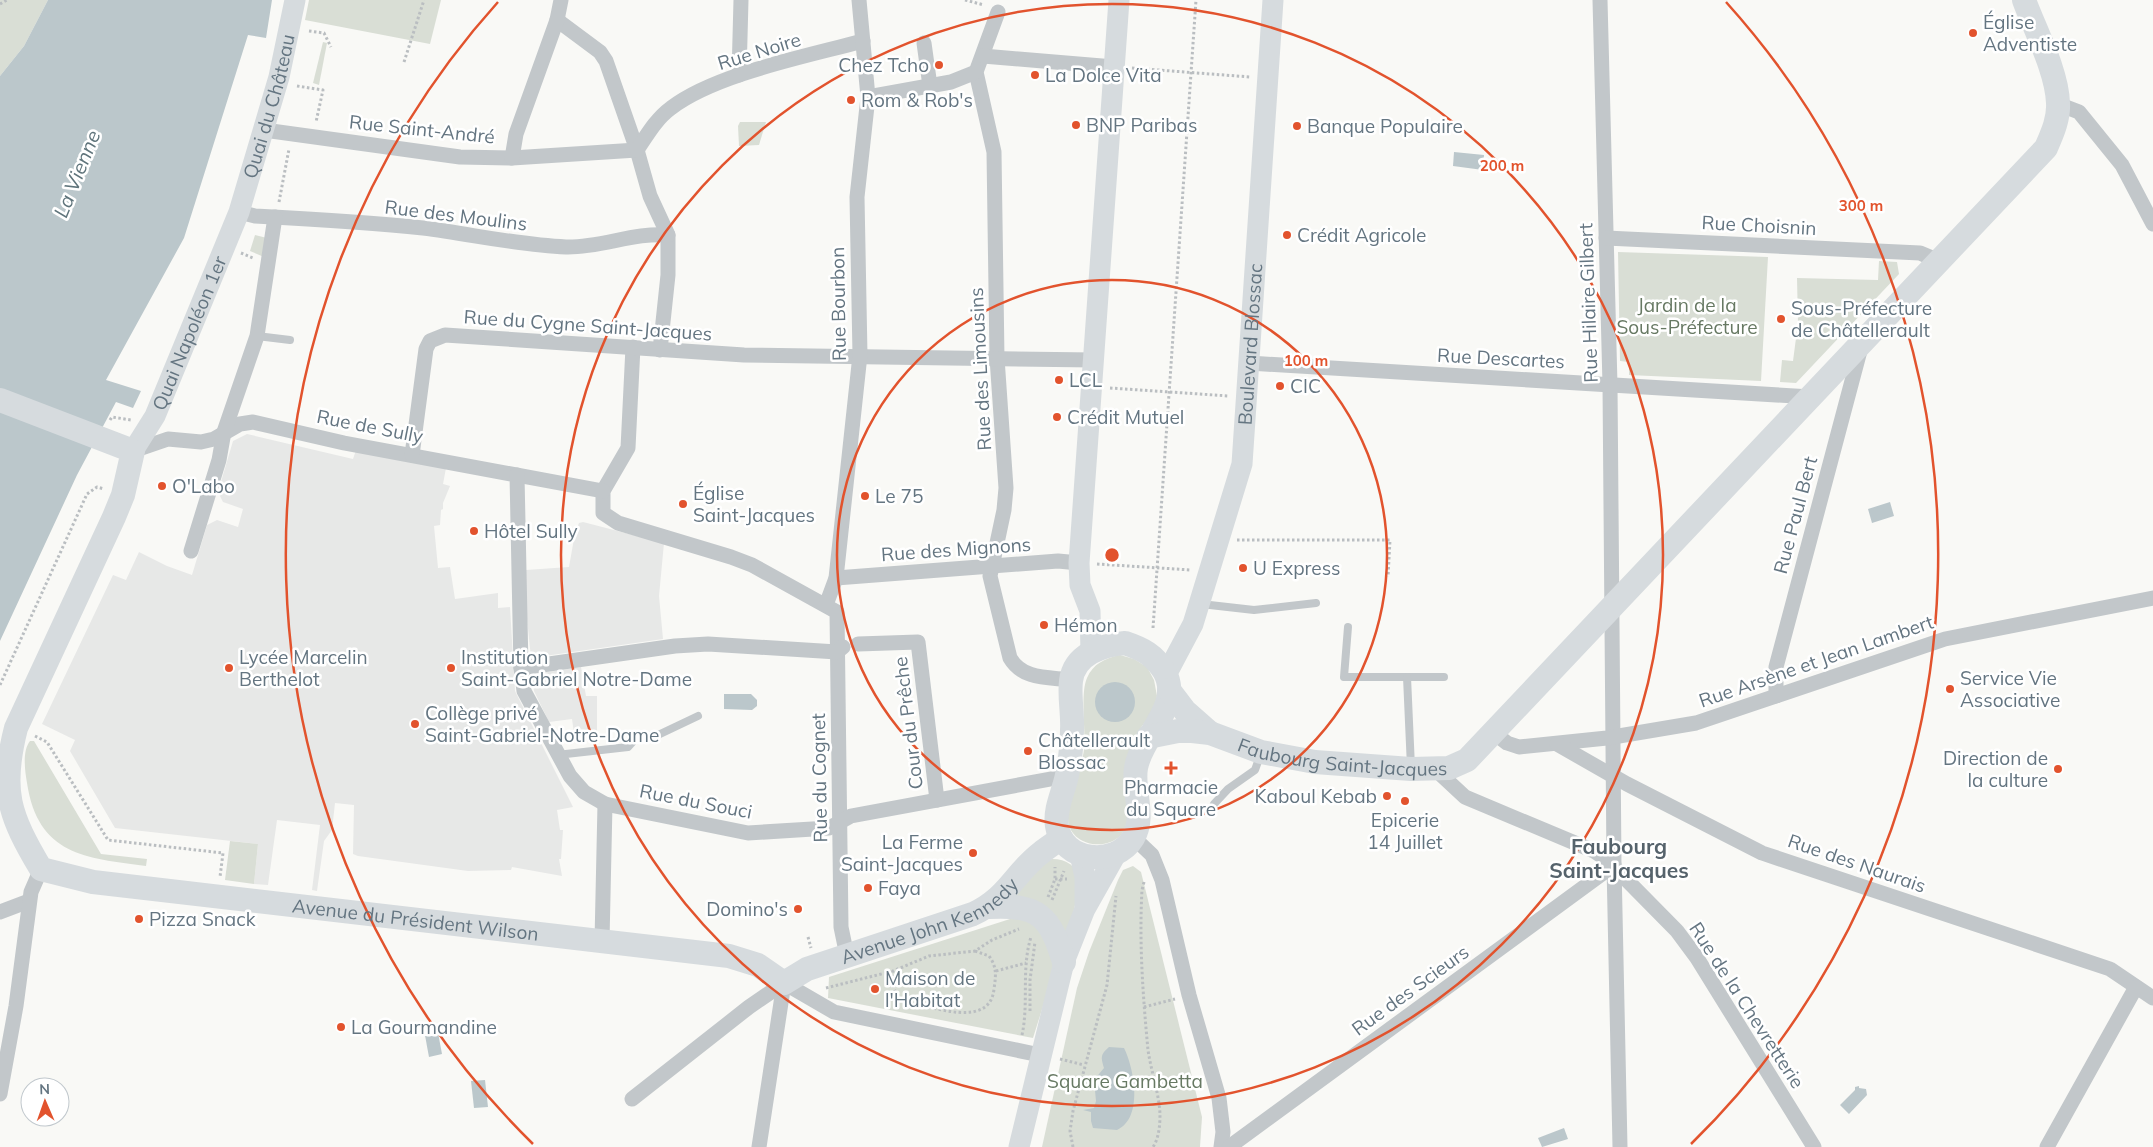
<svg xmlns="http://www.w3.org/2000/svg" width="2153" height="1147" font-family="Mulish,sans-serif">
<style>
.built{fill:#e7e8e7}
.green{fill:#d9ded5}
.water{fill:#bbc7cb}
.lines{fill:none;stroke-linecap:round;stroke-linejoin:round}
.path{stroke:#babec1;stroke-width:3;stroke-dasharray:2.5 2.5;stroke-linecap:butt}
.lane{stroke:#c2c7ca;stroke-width:8}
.street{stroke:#c2c7ca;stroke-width:15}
.secondary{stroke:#d6dbde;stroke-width:21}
.primary{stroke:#d6dbde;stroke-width:24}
.ring{fill:none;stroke:#e2532d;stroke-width:2.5}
.poi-dot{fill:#e2532d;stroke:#fff;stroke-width:2}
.labels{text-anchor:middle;stroke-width:5;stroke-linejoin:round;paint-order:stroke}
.poi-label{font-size:19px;fill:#647581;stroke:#fff;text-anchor:start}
.street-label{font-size:19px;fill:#647581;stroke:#fff}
.park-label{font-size:19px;fill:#677963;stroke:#fff}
.water-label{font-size:20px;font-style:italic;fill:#5f747b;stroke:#fff}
.quarter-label{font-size:21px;font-weight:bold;fill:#56636c;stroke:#fff}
.centre{fill:#e2532d;stroke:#fff;stroke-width:2.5}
.ring-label{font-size:15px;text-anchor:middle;font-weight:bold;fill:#e2532d;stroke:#fff;stroke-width:5;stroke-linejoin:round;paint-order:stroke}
</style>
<rect width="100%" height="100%" fill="#f9f9f6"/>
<g class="built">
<polygon points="247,434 353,459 356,450 446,468 443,484 450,486 443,503 443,509 441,510 440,525 434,526 438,568 450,567 455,599 498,593 498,608 510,607 515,691 573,807 557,810 560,830 563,830 561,859 559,859 562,876 512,867 511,870 468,871 358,856 353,854 354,805 335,803 332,830 324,841 317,891 312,890 320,825 277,820 268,885 254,884 258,844 115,828 70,751 75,740 42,724 113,575 126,580 139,552 167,566 192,575 207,525 217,520 238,527 243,509 223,502 218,492 233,441"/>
<polygon points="583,522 664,543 659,596 663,639 531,658 526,609 526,570 569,567 575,533 579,523"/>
<polygon points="581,667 586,696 597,696 597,738 575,740 572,719 549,722 534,691 532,676 535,674"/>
</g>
<g class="green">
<polygon points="0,0 48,0 24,46 0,76"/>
<polygon points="309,0 441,0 430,44 305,20"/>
<polygon points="323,42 327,43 319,85 313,83"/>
<polygon points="740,122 766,122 759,145 739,146 738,126"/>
<polygon points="255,235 267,238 264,257 250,251"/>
<polygon points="1618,252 1768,257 1761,381 1629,375 1629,362 1620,361"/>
<polygon points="1879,261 1897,262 1899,274 1796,383 1780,382 1782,360 1793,361 1798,323 1797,278 1878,280"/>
<path d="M1120 655 1134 659 1147 667 1154 680 1157 696 1153 711 1140 729 1128 821C1126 825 1124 831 1121 835 1105 852 1070 845 1068 820 1066 802 1081 771 1084 750 1086 730 1080 694 1087 678 1093 664 1105 658 1120 655Z"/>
<path d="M30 741H34L101 854 147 859 146 866C85 858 38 855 27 783 25 771 22 751 30 741Z"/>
<polygon points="230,841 258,844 254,884 225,880"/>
<path d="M1052 859C1067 859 1076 866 1081 880L1066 943 1009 902 1044 862Z"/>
<polygon points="1133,866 1141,872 1202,1117 1200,1147 1042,1147 1077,988 1089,952 1118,880 1123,870"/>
<polygon points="1022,918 1043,924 1055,968 1033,1038 828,998 829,977 1010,919"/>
</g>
<g class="water">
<polygon points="48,0 272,0 266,38 248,35 184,238 106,380 141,391 133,408 116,402 77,475 0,641 0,76 24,46"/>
<polygon points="1454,152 1484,155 1483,170 1453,166"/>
<polygon points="1890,502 1894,516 1872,523 1868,509"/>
<circle cx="1115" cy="702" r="20"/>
<polygon points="724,694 751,694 757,700 757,706 752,710 724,709"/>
<polygon points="437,1027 442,1054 429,1057 424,1030"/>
<path d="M1109 1047 1124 1048C1134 1068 1144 1118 1117 1130L1093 1128 1091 1121V1112L1083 1110 1094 1108 1096 1101 1094 1080 1104 1068C1101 1057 1100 1055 1109 1047Z"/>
<polygon points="485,1080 488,1107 474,1108 471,1081"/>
<polygon points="1859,1086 1859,1088 1866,1089 1867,1095 1849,1114 1840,1105 1855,1090 1855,1087"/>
<polygon points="1564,1128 1568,1139 1542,1147 1538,1138"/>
</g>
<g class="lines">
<g class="path">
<polyline points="965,0 984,5"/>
<polyline points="0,4 7,0"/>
<polyline points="309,31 324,33 331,47"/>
<polyline points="404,62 424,0"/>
<polyline points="1132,68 1250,77"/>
<polyline points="297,86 323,90 316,122"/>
<polyline points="279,202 289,149"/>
<polyline points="241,253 253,258"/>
<polyline points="1110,388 1229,396"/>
<polyline points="110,420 112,417 131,420"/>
<polyline points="1237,540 1390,540 1388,577"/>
<polyline points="1097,564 1191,570"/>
<polyline points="1153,628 1196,0"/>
<polyline points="0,685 87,494 97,487 104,489"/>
<polyline points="35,736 47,742 108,840 223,853 220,877"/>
<polyline points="1055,879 1067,879"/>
<path d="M1144 882 1142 890C1139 943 1143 997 1148 1050 1151 1071 1159 1093 1160 1114 1160 1125 1159 1138 1153 1147"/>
<polyline points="1048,897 1055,879 1055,867"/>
<polyline points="1052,900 1064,871"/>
<polyline points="808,937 811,948"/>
<path d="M975 951 989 956C997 967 996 975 994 989 990 1029 933 1007 909 1002 894 996 891 986 893 971L929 956 975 951 992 940 1019 929"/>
<polyline points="996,971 1026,963"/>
<polyline points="826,988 893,971"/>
<polyline points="1144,1007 1175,999"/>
<polyline points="1030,1011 1030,980 1035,942"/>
<path d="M1022 1035C1029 1003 1021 969 1031 937"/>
<polyline points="1060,1059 1084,1065"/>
<polyline points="1073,1147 1070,1131 1073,1111 1107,985 1116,896"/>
</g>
<g class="lane">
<polyline points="257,336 290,340"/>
<polyline points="1201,604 1254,610 1316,603"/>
<polyline points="1348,627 1344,677 1444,677"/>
<polyline points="1407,677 1411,767"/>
<polyline points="557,755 628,747 637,737 658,735 698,716"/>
<polyline points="1214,804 1228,789 1255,770 1261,753"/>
</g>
<g class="street">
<polyline points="1600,0 1610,385 1614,865 1620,1147"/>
<path d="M998 12 976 72 994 152 997 358 1006 488 1004 510 990 576 1010 658C1023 680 1048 677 1071 680"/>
<polyline points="557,20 600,52 606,61 637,150 650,196 668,235 668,275 660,350"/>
<polyline points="924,43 930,86"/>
<polyline points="983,56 1114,67"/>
<polyline points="739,75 741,0"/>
<polyline points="868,97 951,82 976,72"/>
<polyline points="2058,104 2079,112 2122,165 2153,224"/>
<polyline points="264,130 460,157 512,158 637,150"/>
<path d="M637 150C647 135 656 119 671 108 715 74 808 56 863 41"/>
<polyline points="512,158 516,134 557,20 561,0"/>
<path d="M239 212 255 216C311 219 367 222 423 228 471 234 518 245 566 247 601 248 634 232 668 235"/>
<polyline points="1606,238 1920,253 1939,261"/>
<polyline points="633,347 628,448 603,491 603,513 618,523 731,557 752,565 837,612 841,927 847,956"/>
<polyline points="1249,363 1811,397"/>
<polyline points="133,451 168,439 201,442 214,439 240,424 253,422 344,443 603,491"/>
<polyline points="412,455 426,349 430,341 445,335 744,355 1094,360"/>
<polyline points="517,475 521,668 524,691 570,776 584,792 605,804 748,833 829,828 851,816 1067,776"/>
<polyline points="191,551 219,460 224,432 257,336 275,217"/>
<polyline points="836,578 1058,561 1079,563"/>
<polyline points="826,605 836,578 860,355 857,197 868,97 859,0"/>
<polyline points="858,644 918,642 937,800"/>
<polyline points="521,668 675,646 708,644 837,652 843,647"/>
<polyline points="1776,696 1776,667 1861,347"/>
<polyline points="1494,733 1507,743 1519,747 1607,738 1696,723 1945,639 2153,598"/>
<polyline points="1557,744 1627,784 1762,853 2110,969 2153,998"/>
<polyline points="1436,770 1465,797 1594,851 1606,859 1677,931 1697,958 1814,1147"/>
<polyline points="1133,837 1152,855 1162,880 1189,995 1219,1098 1223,1132 1221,1147"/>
<polyline points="0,912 29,901"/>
<polyline points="602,941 605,804"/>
<polyline points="784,983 834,1012 1040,1055"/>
<polyline points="0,1094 16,1006 31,892 41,869"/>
<polyline points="632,1099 749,1007 784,983"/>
<polyline points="759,1147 784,983"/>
<polyline points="1229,1147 1614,865"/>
<polyline points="2047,1147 2136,987"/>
</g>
<g class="secondary">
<path id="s1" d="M133 451 155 416 239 212 279 77 295 0"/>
<polyline points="1091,652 1090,611 1080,585 1079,563 1119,0"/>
<path id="s2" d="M1166 675 1193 624 1242 464 1273 0"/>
<polyline points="1080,854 1085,877 1085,908"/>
<polyline points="1019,1147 1064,962 1085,909 1116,854"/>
</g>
<g class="primary">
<path id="s3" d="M0 400 133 451 123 495 114 517 16 728C0 791 9 815 41 869L93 882 729 956 758 965 784 983 807 969 973 914C1009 897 1014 873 1042 852 1048 847 1055 843 1061 838"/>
<path d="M1125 643C1143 649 1154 655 1164 671 1184 705 1141 736 1136 768 1132 791 1146 816 1133 838 1115 868 1062 862 1057 826 1054 809 1064 791 1067 775 1070 760 1072 745 1072 730 1073 714 1069 696 1071 681 1074 654 1103 645 1125 643Z"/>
<polyline points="1169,690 1185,711 1210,733"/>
<path id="s4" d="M1148 737 1178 731H1192L1210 733 1261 752 1315 762 1411 769 1449 768 1467 760 2046 148C2052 134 2059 119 2058 103 2057 71 2035 30 2024 0"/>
<path d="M989 907C1039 904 1050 916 1064 962"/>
</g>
</g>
<g class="ring">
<circle cx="1112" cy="555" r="275"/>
<circle cx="1112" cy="555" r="551"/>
<path d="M533 1144A826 826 0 0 1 498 2M1726 2A826 826 0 0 1 1691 1144"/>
</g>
<g class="poi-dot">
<circle cx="1973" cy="33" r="5"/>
<circle cx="939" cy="65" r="5"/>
<circle cx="1035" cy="75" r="5"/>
<circle cx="851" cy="100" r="5"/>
<circle cx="1076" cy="125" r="5"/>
<circle cx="1297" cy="126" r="5"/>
<circle cx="1287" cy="235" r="5"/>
<circle cx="1781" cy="319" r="5"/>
<circle cx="1059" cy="380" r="5"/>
<circle cx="1280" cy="386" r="5"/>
<circle cx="1057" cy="417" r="5"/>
<circle cx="162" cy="486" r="5"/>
<circle cx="865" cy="496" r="5"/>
<circle cx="683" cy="504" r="5"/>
<circle cx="474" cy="531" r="5"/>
<circle cx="1243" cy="568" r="5"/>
<circle cx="1044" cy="625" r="5"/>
<circle cx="229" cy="668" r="5"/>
<circle cx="451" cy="668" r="5"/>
<circle cx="1950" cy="689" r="5"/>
<circle cx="415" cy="724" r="5"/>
<circle cx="1028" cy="751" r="5"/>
<path d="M1168.5 760.5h5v5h5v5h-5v5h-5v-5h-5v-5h5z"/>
<circle cx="2058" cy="769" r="5"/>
<circle cx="1387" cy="796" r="5"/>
<circle cx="1405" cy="801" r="5"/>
<circle cx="973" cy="853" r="5"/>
<circle cx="868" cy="888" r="5"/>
<circle cx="798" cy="909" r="5"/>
<circle cx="139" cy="919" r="5"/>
<circle cx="875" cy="989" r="5"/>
<circle cx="341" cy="1027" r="5"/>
</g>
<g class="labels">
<g class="poi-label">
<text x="1983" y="29">Église<tspan x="1983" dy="22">Adventiste</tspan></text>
<text x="929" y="72" text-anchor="end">Chez Tcho</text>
<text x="1045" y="82">La Dolce Vita</text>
<text x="861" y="107">Rom &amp; Rob's</text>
<text x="1086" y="132">BNP Paribas</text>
<text x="1307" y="133">Banque Populaire</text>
<text x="1297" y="242">Crédit Agricole</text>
<text x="1791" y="315">Sous-Préfecture<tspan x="1791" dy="22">de Châtellerault</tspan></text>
<text x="1069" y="387">LCL</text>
<text x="1290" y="393">CIC</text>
<text x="1067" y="424">Crédit Mutuel</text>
<text x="172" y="493">O'Labo</text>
<text x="693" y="500">Église<tspan x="693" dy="22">Saint-Jacques</tspan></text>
<text x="875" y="503">Le 75</text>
<text x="484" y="538">Hôtel Sully</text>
<text x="1253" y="575">U Express</text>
<text x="1054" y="632">Hémon</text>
<text x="239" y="664">Lycée Marcelin<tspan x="239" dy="22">Berthelot</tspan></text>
<text x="461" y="664">Institution<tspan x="461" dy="22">Saint-Gabriel Notre-Dame</tspan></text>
<text x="1960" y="685">Service Vie<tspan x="1960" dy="22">Associative</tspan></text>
<text x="425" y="720">Collège privé<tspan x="425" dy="22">Saint-Gabriel-Notre-Dame</tspan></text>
<text x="1038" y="747">Châtellerault<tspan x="1038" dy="22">Blossac</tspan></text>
<text x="2048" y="765" text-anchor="end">Direction de<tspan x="2048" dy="22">la culture</tspan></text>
<text x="1171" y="794" text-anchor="middle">Pharmacie<tspan x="1171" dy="22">du Square</tspan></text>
<text x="1377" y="803" text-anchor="end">Kaboul Kebab</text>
<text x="1405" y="827" text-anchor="middle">Epicerie<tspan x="1405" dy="22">14 Juillet</tspan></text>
<text x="963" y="849" text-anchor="end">La Ferme<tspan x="963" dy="22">Saint-Jacques</tspan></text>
<text x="878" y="895">Faya</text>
<text x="788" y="916" text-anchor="end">Domino's</text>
<text x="149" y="926">Pizza Snack</text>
<text x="885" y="985">Maison de<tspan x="885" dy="22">l'Habitat</tspan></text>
<text x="351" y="1034">La Gourmandine</text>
</g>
<g class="street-label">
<text transform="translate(759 51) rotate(-17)" y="7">Rue Noire</text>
<text dy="7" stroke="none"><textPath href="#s1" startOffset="372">Quai du Château</textPath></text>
<text transform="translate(422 129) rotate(6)" y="7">Rue Saint-André</text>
<text transform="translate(456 215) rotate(7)" y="7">Rue des Moulins</text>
<text transform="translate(1759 225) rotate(3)" y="7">Rue Choisnin</text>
<text transform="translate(1588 303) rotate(-92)" y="7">Rue Hilaire Gilbert</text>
<text transform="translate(838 304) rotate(-91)" y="7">Rue Bourbon</text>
<text transform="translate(588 325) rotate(4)" y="7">Rue du Cygne Saint-Jacques</text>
<text dy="7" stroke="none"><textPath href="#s1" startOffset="131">Quai Napoléon 1er</textPath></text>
<text dy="7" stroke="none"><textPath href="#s2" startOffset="345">Boulevard Blossac</textPath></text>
<text transform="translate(1501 358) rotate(3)" y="7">Rue Descartes</text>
<text transform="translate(980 369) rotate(-93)" y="7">Rue des Limousins</text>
<text transform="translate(370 426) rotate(11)" y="7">Rue de Sully</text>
<text transform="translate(1795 515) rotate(-75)" y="7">Rue Paul Bert</text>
<text transform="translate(956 549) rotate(-4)" y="7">Rue des Mignons</text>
<text transform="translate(1816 661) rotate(-19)" y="7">Rue Arsène et Jean Lambert</text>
<text transform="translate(908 723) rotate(-97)" y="7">Cour du Prêche</text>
<text dy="7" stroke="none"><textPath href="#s4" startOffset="199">Faubourg Saint-Jacques</textPath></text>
<text transform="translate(819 778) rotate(-91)" y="7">Rue du Cognet</text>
<text transform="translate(696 801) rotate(11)" y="7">Rue du Souci</text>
<text transform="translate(1857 863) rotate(19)" y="7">Rue des Naurais</text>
<text dy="7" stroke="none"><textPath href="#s3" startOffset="1508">Avenue John Kennedy</textPath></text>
<text dy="7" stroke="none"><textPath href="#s3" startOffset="971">Avenue du Président Wilson</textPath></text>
<text transform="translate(1410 990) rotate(-36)" y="7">Rue des Scieurs</text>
<text transform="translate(1747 1005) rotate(57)" y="7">Rue de la Chevretterie</text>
</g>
<g class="park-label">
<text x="1687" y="312">Jardin de la<tspan x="1687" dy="22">Sous-Préfecture</tspan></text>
<text x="1125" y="1088">Square Gambetta</text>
</g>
<g class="water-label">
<text transform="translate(77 174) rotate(-68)" y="7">La Vienne</text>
</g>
<g class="quarter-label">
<text x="1619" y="854">Faubourg<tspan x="1619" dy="24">Saint-Jacques</tspan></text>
</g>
</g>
<circle cx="1112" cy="555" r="8" class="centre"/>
<g class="ring-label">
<text x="1502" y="171">200 m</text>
<text x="1861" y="211">300 m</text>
<text x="1306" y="366">100 m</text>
</g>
<g transform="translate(45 1102) rotate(358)"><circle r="24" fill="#ffffff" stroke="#c1c8cd"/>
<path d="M0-4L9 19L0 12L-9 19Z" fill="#e2532d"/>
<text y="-8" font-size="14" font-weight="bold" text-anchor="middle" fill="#647581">N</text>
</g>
</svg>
